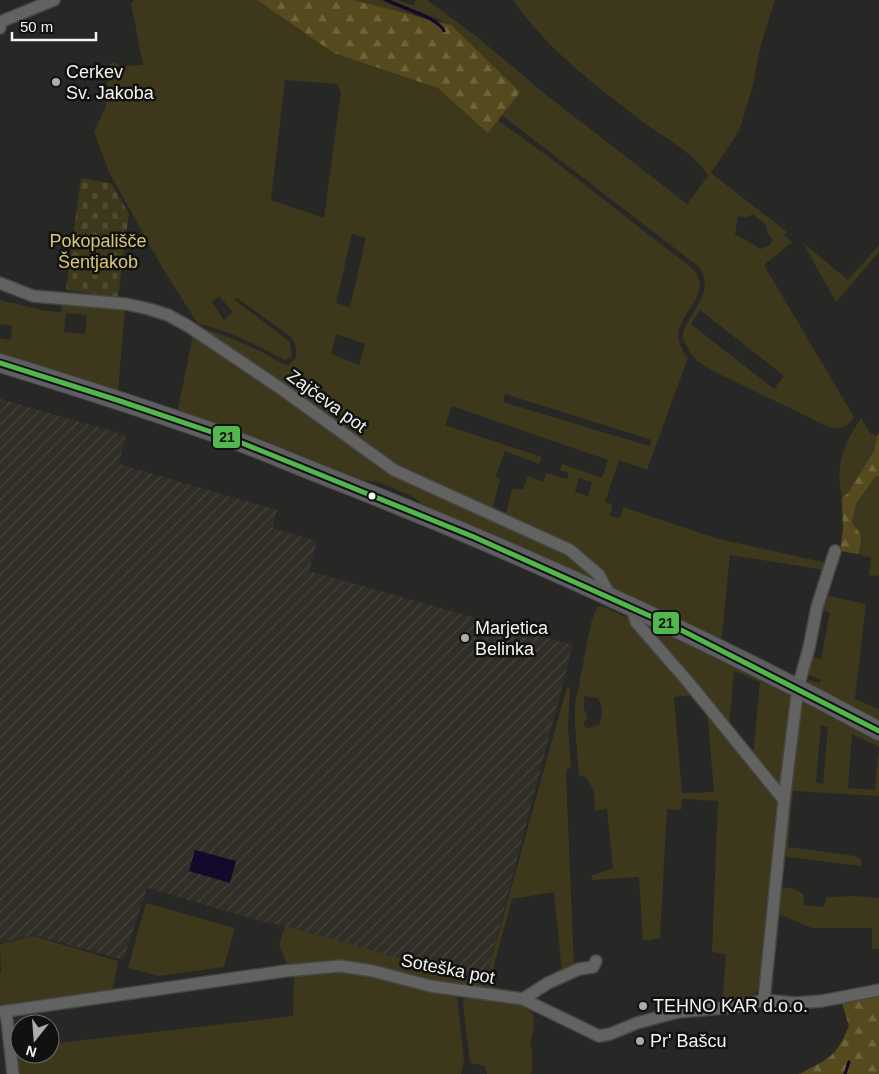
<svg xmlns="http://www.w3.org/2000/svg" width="879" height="1074" font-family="Arial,sans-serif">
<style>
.industrial{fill:url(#industrial-furrows)}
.green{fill:#3d371c;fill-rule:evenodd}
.forest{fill:url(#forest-firs)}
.cemetery{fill:url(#cemetery-stones)}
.water{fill:#13092b}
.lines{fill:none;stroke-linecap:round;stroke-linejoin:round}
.stream{stroke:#13092b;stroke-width:3}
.street-casing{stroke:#464645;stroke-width:14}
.primary-casing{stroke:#464645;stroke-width:20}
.street{stroke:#626261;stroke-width:11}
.primary{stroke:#5e5e62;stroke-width:18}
.bus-1-casing{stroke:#111110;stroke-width:9}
.bus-1{stroke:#52b84d;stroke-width:5}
.poi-dot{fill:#acacab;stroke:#111110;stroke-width:2}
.bus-dot{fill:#f4f4f2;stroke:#111110;stroke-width:2}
.labels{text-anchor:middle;stroke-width:5;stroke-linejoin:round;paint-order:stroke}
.poi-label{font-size:18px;fill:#f4f4f2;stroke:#111110;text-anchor:start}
.park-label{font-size:18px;fill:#d9c678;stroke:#111110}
.street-label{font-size:18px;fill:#f4f4f2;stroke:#111110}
.line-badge{stroke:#111110;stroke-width:2}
.pale-badge-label{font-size:14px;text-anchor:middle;font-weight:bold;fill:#111}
</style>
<defs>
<pattern id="industrial-furrows" width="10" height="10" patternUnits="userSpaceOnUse" patternTransform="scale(1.25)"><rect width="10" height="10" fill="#302e27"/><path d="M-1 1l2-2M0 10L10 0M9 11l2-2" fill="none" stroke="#44433c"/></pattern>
<pattern id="forest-firs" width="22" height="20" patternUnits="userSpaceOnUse" patternTransform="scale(1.25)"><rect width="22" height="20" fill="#544a1d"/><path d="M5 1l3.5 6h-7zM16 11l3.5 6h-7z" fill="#6d653e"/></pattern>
<pattern id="cemetery-stones" width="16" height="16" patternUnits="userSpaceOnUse" patternTransform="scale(1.25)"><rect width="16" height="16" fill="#3d371c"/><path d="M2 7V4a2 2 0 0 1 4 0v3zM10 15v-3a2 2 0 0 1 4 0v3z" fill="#504b32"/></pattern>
</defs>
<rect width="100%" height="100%" fill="#272726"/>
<polygon class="industrial" points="0,399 126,435 119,464 277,510 273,528 317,541 309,571 573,645 485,982 285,926 264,922 147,888 123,960 33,935 0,943"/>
<g class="green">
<path d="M135 0H309L452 87 553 160 694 270C696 274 700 280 700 285 700 288 698 293 697 296 685 321 667 331 688 358L647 470 619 460 605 502 612 504 610 516 620 518 623 507 715 538 827 563 825 570 730 555 721 644 637 602 612 587 606 579 506 513 512 489H523L528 476 543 482 546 473 567 479 569 473 560 470 562 464 602 478 608 460 452 406 445 425 542 457 539 464 505 451 496 476 500 480 492 509 400 469 200 331 202 328C222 334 241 342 260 351 270 356 278 363 288 365 301 358 297 346 290 336L237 298 235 300 290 342 292 356 285 360C256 345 229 330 198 324L163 269 109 172 94 131 105 109 109 65 115 62 120 66 143 65 131 3ZM285 80 337 84 341 92 324 218 271 200ZM352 234 366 238 350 307 336 303ZM219 296 233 312 224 320 212 302ZM336 334 365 344 359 365 331 354ZM505 394 652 440 649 446 503 402ZM579 478 592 482 588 496 575 492Z"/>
<path d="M322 0H381L419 17 445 25 440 20 390 0H398L414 6 415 0H427L481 40 545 94 687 204 708 176C695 154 668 140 647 125 599 88 548 51 513 0H775L761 44 752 89 739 131 711 173 787 232 784 235 792 242 764 265 854 417C847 427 842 430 829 427L715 372 697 361 691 354 682 337C688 312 717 293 699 267L494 109ZM753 214 765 224 768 234 773 239 770 245 761 249 735 234 738 216 746 218ZM700 310 784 376 774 389 691 324Z"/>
<polygon points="803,243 848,280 879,245 879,252 836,302"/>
<path d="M0 300 46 311 61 312 62 304 125 309 118 391 116 394 0 357V338L11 340 12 326 1 324 0 326ZM66 313 87 315 85 334 64 332Z"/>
<polygon points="193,335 208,343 367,456 564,550 594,577 595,580 592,581 420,505 420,502 412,496 375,481 373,482 352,478 177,414"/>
<path d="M861 418 870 433 877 436 875 449 848 493 842 498C835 465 843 445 861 418Z"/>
<polygon points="879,476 879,576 869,575 871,558 858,554 862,541 852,523 856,504 875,477"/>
<polygon points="829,596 866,604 855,699 879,709 879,724 808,686 805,682 811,680 819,683 821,680 806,674 810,657 821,659 830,613 823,610"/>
<path d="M601 606 629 618 695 695 674 697 682 793 714 792 707 709 776 795 780 809 764 978 754 996 745 1000 724 1002 723 996 726 954 712 952 718 801 682 799 681 810 667 809 660 938 643 941 639 877 592 880 591 876 613 868 607 809 595 811 594 791 586 777 579 776 575 725V705L591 623 597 607ZM584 696 598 698C603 708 603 714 599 725L586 728 583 723 588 718 584 709Z"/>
<polygon points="647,622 791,694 792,705 781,788 753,756 760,682 734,671 729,727 644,623"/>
<path d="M567 687 570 688 568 727 571 767 567 769 566 774 574 966 562 973 554 892 512 899 493 969V987L525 993C528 987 531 987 537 987L529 994 469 990 392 973 297 969 287 964 279 945 285 926 485 982Z"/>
<path d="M805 702 812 703 879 739V796L793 791 788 847 855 856 861 859V866L788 857 784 854 800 706ZM821 725 828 727 823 784 816 782ZM852 734 879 747 875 790 848 788Z"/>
<polygon points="779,887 795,889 803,894 804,905 823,907 827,897 855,896 879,898 879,949 872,949 872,928 812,928 778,914"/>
<polygon points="146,903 235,928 224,967 159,976 128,968"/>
<polygon points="33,936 118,961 112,993 0,1007 0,973 1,972 0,944"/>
<path d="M342 972C381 977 418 990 457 996L464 1060 461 1074H16L14 1048 20 1047V1054H50V1044L293 1016 294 975Z"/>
<polygon points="468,997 524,1005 533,1014 534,1027 530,1045 532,1049 532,1072 530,1074 487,1074 485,1066 470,1063 463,1002 465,999"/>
</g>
<g class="forest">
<polygon points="257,0 353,0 451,25 520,92 488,133 438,88 334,53"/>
<path d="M879 433V476L875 477 856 504 852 523C863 536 863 538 858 554L840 551 843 529 842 498 848 493 875 449 877 436Z"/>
<path d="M879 996V1074H799C829 1058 835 1059 849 1026L842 1003Z"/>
</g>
<polygon class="cemetery" points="81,178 111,183 129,214 118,297 66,290"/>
<polygon class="water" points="195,850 236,861 230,883 189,871"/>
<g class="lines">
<g class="stream">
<path d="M386 0C399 6 440 19 444 31"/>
<polyline points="845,1074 849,1062"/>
</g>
<defs>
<g id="street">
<polyline points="0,28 0,22 54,0"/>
<polyline points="0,283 33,296 126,304 149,309 168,315 188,326 283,390 394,470 570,550 599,575 611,598"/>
<polyline points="632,608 636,622 689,683 784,800"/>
<polyline points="523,999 548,983 579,969 593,967 596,961"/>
<polyline points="764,1000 784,800 798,687 809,648 817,607 835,551"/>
<polyline points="6,1011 13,1074"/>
<polyline points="0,1012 285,971 340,966 373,971 430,986 523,999 599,1036 610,1034 637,1023 678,1012 734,1007 764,1000 795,1003 822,1001 879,990"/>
</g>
<path id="primary" d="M0 363C78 387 156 412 232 439 267 452 301 467 335 480 521 553 703 636 879 731"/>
</defs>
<use href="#street" class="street-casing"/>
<use href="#primary" class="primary-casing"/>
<use href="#street" class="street"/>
<use href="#primary" class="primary"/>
<defs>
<polyline id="bus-1" points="0,363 117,400 232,439 474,537 679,629 879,731"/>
</defs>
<use href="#bus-1" class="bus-1-casing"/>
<use href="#bus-1" class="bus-1"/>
</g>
<g class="poi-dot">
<circle cx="56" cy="82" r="5"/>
<circle cx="465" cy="638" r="5"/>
<circle cx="643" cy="1006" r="5"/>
<circle cx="640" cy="1041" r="5"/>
</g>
<circle class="bus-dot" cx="372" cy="496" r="4.5"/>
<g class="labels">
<g class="poi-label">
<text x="66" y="78">Cerkev<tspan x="66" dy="21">Sv. Jakoba</tspan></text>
<text x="475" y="634">Marjetica<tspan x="475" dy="21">Belinka</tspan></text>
<text x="653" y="1012">TEHNO KAR d.o.o.</text>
<text x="650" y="1047">Pr' Bašcu</text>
</g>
<g class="park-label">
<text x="98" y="247">Pokopališče<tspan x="98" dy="21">Šentjakob</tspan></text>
</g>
<g class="street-label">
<text transform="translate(327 401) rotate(36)" y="6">Zajčeva pot</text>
<text transform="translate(448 969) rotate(11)" y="6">Soteška pot</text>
</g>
</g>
<g class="line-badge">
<rect x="212" y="425" width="29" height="24" rx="5" fill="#52b84d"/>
<rect x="652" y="611" width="28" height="24" rx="5" fill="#52b84d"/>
</g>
<g class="pale-badge-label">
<text x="227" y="442">21</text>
<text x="666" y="628">21</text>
</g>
<g transform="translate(35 1039) rotate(197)"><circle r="24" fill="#111110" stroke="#6c6c6a"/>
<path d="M0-4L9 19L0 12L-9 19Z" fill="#acacab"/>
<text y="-8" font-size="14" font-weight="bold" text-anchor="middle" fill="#f4f4f2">N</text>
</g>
<path d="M12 32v8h84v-8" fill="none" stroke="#f4f4f2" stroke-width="2.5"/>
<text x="20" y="32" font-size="15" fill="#f4f4f2" stroke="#111110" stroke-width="4" paint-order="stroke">50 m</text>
</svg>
